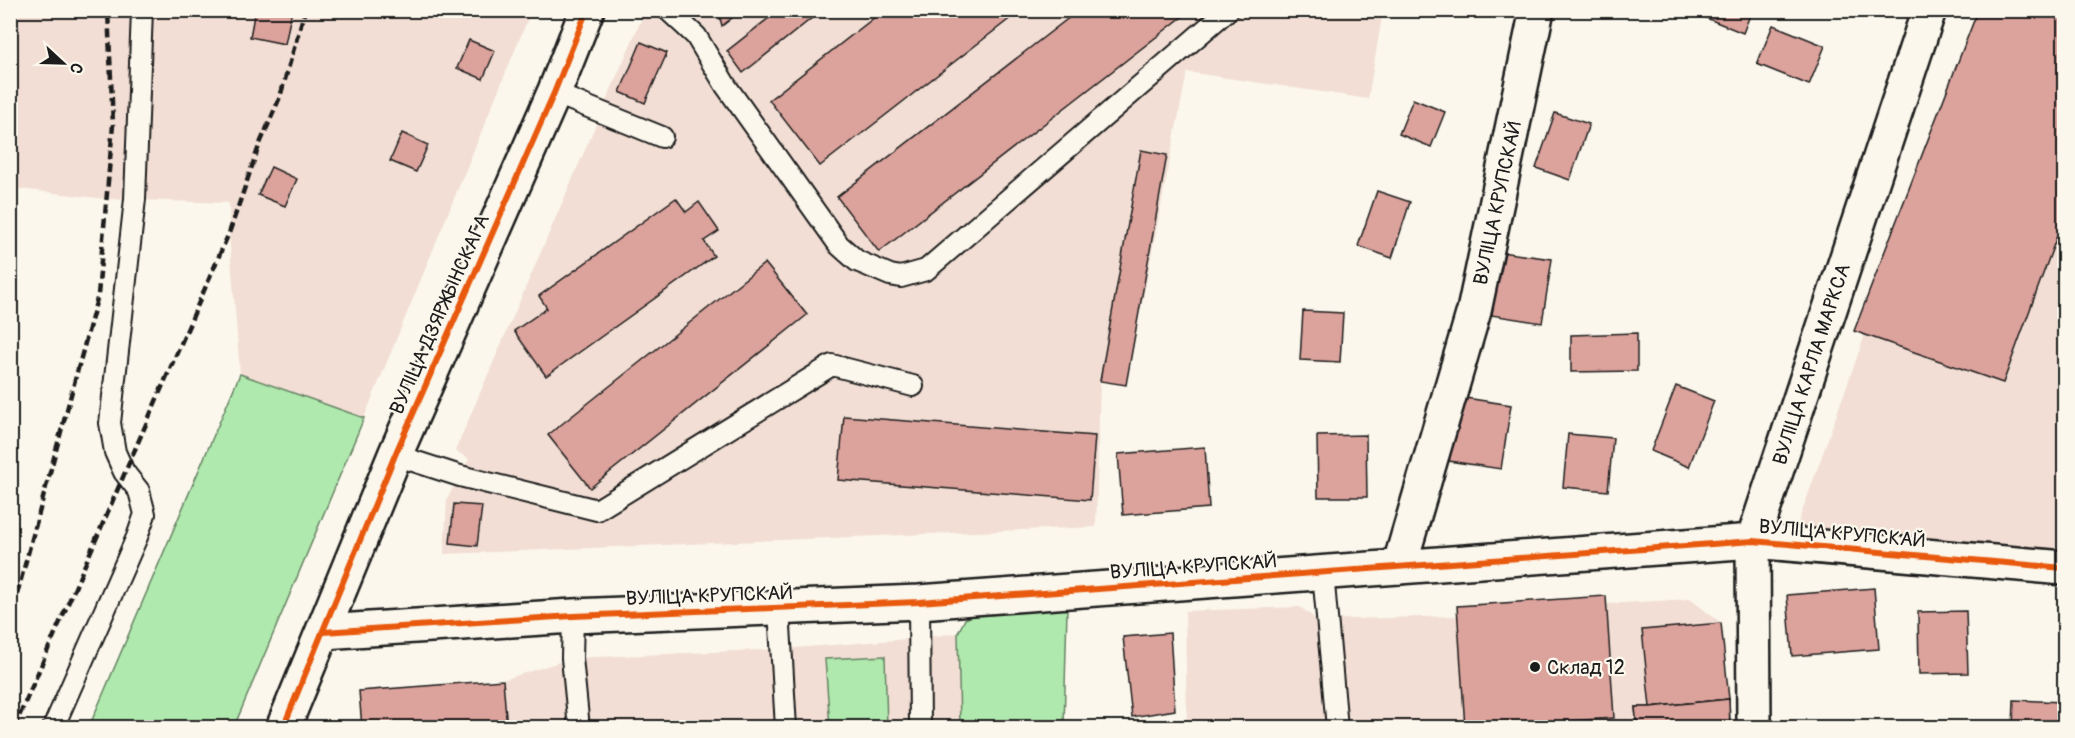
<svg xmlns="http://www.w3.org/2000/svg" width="2075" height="738" font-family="Pangolin,sans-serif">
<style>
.built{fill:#f2ded4}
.green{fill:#afe9ad;stroke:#668264;stroke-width:1.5}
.building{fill:#dca29c;stroke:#1c1c1c;stroke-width:1.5}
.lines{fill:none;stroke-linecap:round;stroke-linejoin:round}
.lane-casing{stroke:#1c1c1c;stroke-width:24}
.street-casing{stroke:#1c1c1c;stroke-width:38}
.lane{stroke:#fbf7ec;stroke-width:20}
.street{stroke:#fbf7ec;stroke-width:33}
.rail{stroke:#1c1c1c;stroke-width:4.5;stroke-dasharray:9 4.5;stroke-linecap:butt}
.cycleway-casing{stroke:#fbf7ec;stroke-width:10}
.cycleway{stroke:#e8590c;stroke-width:6}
.poi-dot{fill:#1c1c1c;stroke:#fbf7ec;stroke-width:2}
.labels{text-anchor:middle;stroke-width:4.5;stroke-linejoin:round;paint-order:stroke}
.street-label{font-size:20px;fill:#1c1c1c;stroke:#fbf7ec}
.poi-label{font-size:20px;fill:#1c1c1c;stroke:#fbf7ec;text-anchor:start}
</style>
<rect width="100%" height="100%" fill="#fbf7ec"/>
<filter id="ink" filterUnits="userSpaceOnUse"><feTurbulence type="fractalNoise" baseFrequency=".0167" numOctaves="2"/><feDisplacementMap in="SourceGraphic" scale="12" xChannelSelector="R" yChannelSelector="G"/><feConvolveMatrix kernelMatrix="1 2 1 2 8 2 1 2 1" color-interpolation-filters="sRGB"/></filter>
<g filter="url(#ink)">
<g class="built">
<polygon points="16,11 531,11 364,418 240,374 229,233 229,203 106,199 11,188"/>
<polygon points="645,11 1383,11 1368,99 1187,72 1126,385 1100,381 1096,527 444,554 447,499 469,459 455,451"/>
<polygon points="1980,11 2064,11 2064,552 1797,526"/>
<polygon points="1606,596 1607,604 1690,599 1721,623 1730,727 1187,727 1185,611 1300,607 1317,620 1457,616 1457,606"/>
<polygon points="1067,609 1064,727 362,727 359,691 503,680 572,658 782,649 921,638 957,633 965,619"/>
</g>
<g class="green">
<polygon points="240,374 364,418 234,727 89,727"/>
<polygon points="1067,609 1064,727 960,727 958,633 965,619 984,611"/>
<polygon points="885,656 887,727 830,727 825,659"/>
</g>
<g class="building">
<polygon points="255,10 292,10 285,44 250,37"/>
<polygon points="718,10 742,10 722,26"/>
<polygon points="779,10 822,10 743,73 727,51"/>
<polygon points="884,10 1021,10 820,166 769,100"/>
<polygon points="1079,10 1191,10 879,252 837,197"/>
<polygon points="1701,10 1752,10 1743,33 1699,15"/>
<polygon points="1978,10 2064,10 2064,217 2003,383 1854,331"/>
<polygon points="1773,25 1825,46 1809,85 1757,64"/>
<polygon points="469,40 495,51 483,79 457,68"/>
<polygon points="641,42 667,53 645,103 620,92"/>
<polygon points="1413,99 1445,112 1431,147 1399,134"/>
<polygon points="1555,113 1589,124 1570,180 1536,168"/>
<polygon points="402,133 428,145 416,172 390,161"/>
<polygon points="1141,150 1167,155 1126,385 1100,381"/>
<polygon points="271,167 297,179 285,206 258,195"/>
<polygon points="1377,191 1410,202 1392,258 1358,246"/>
<polygon points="676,198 686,212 699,202 719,231 704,241 714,256 546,376 514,331 547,308 539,296"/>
<polygon points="1501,252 1552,259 1542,323 1491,315"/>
<polygon points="765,263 807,315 590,488 548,435"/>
<polygon points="1303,311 1343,313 1340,362 1300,360"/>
<polygon points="1637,333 1637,371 1571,372 1571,335"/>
<polygon points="1676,386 1714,401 1689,467 1651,451"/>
<polygon points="1459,397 1511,405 1501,469 1449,461"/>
<polygon points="844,416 1095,436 1090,500 838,480"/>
<polygon points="1568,434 1613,438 1608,491 1563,487"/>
<polygon points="1366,435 1367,497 1318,497 1317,436"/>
<polygon points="1205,447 1209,508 1123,515 1118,454"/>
<polygon points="454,504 482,506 477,546 450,543"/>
<polygon points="1874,588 1879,649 1792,656 1787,595"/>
<polygon points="1606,596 1614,718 1465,728 1457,606"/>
<polygon points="1966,611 1968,673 1919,674 1918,612"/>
<polygon points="1721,623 1729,699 1650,707 1642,630"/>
<polygon points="1170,633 1175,710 1132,717 1123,637"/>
<polygon points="503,680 507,728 362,728 359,691"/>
<polygon points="1729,699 1730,728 1637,728 1635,707 1650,707"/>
<polygon points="1729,699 1730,728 1637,728 1635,707 1650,707"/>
<polygon points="2014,700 2064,702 2064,728 2013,728"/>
</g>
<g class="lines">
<defs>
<g id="lane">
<polyline points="668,10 696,36 726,86 839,245 857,261 890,275 901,277 926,270 1228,10"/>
<polyline points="554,93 662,137"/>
<polyline points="395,455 460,476 597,510 832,365 913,386"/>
<polyline points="1323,573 1337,728"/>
<polyline points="919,602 920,728"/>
<polyline points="779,609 786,728"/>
<polyline points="573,616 572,658 579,728"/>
<polyline points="53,728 137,537 145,514 139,491 124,472 115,452 110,423 135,199 142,10"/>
</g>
<g id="street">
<polyline points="1399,567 1474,311 1537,10"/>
<polyline points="323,632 573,616 919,602 1753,541 2064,568"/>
<polyline points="283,728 395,455 554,93 587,10"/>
<polyline points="1754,728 1753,541 1929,10"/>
</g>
</defs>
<use href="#lane" class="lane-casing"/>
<use href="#street" class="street-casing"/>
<use href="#lane" class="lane"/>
<use href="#street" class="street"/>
<g class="rail">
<polyline points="10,620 98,295 113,125 108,10"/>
<polyline points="14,728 229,233 259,146 280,97 305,10"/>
</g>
<defs>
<g id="cycleway">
<polyline points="323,632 573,616 919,602 1753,541 2064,568"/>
<polyline points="283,728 395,455 554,93 587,10"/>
</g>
</defs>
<use href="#cycleway" class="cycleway-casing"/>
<use href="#cycleway" class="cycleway"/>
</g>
</g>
<circle class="poi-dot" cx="1535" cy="667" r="6"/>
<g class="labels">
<g class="street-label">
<text transform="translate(1497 203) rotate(-78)" y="7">ВУЛІЦА КРУПСКАЙ</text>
<text transform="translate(439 314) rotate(-66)" y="7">ВУЛІЦА ДЗЯРЖЫНСКАГА</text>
<text transform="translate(1811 364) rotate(-72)" y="7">ВУЛІЦА КАРЛА МАРКСА</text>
<text transform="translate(1842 533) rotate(5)" y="7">ВУЛІЦА КРУПСКАЙ</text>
<text transform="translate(1193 566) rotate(-4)" y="7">ВУЛІЦА КРУПСКАЙ</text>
<text transform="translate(709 595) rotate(-2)" y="7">ВУЛІЦА КРУПСКАЙ</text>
</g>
<g class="poi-label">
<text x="1547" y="674">Склад 12</text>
</g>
</g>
<rect width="2075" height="738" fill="none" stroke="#fbf7ec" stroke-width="36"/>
<rect x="18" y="18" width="2039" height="702" fill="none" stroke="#1c1c1c" stroke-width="2" filter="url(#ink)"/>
<g transform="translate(63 63) rotate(112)" stroke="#fbf7ec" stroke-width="4.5" paint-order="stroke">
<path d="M0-4.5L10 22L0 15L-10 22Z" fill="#1c1c1c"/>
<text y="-9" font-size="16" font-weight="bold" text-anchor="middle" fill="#1c1c1c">С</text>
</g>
</svg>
